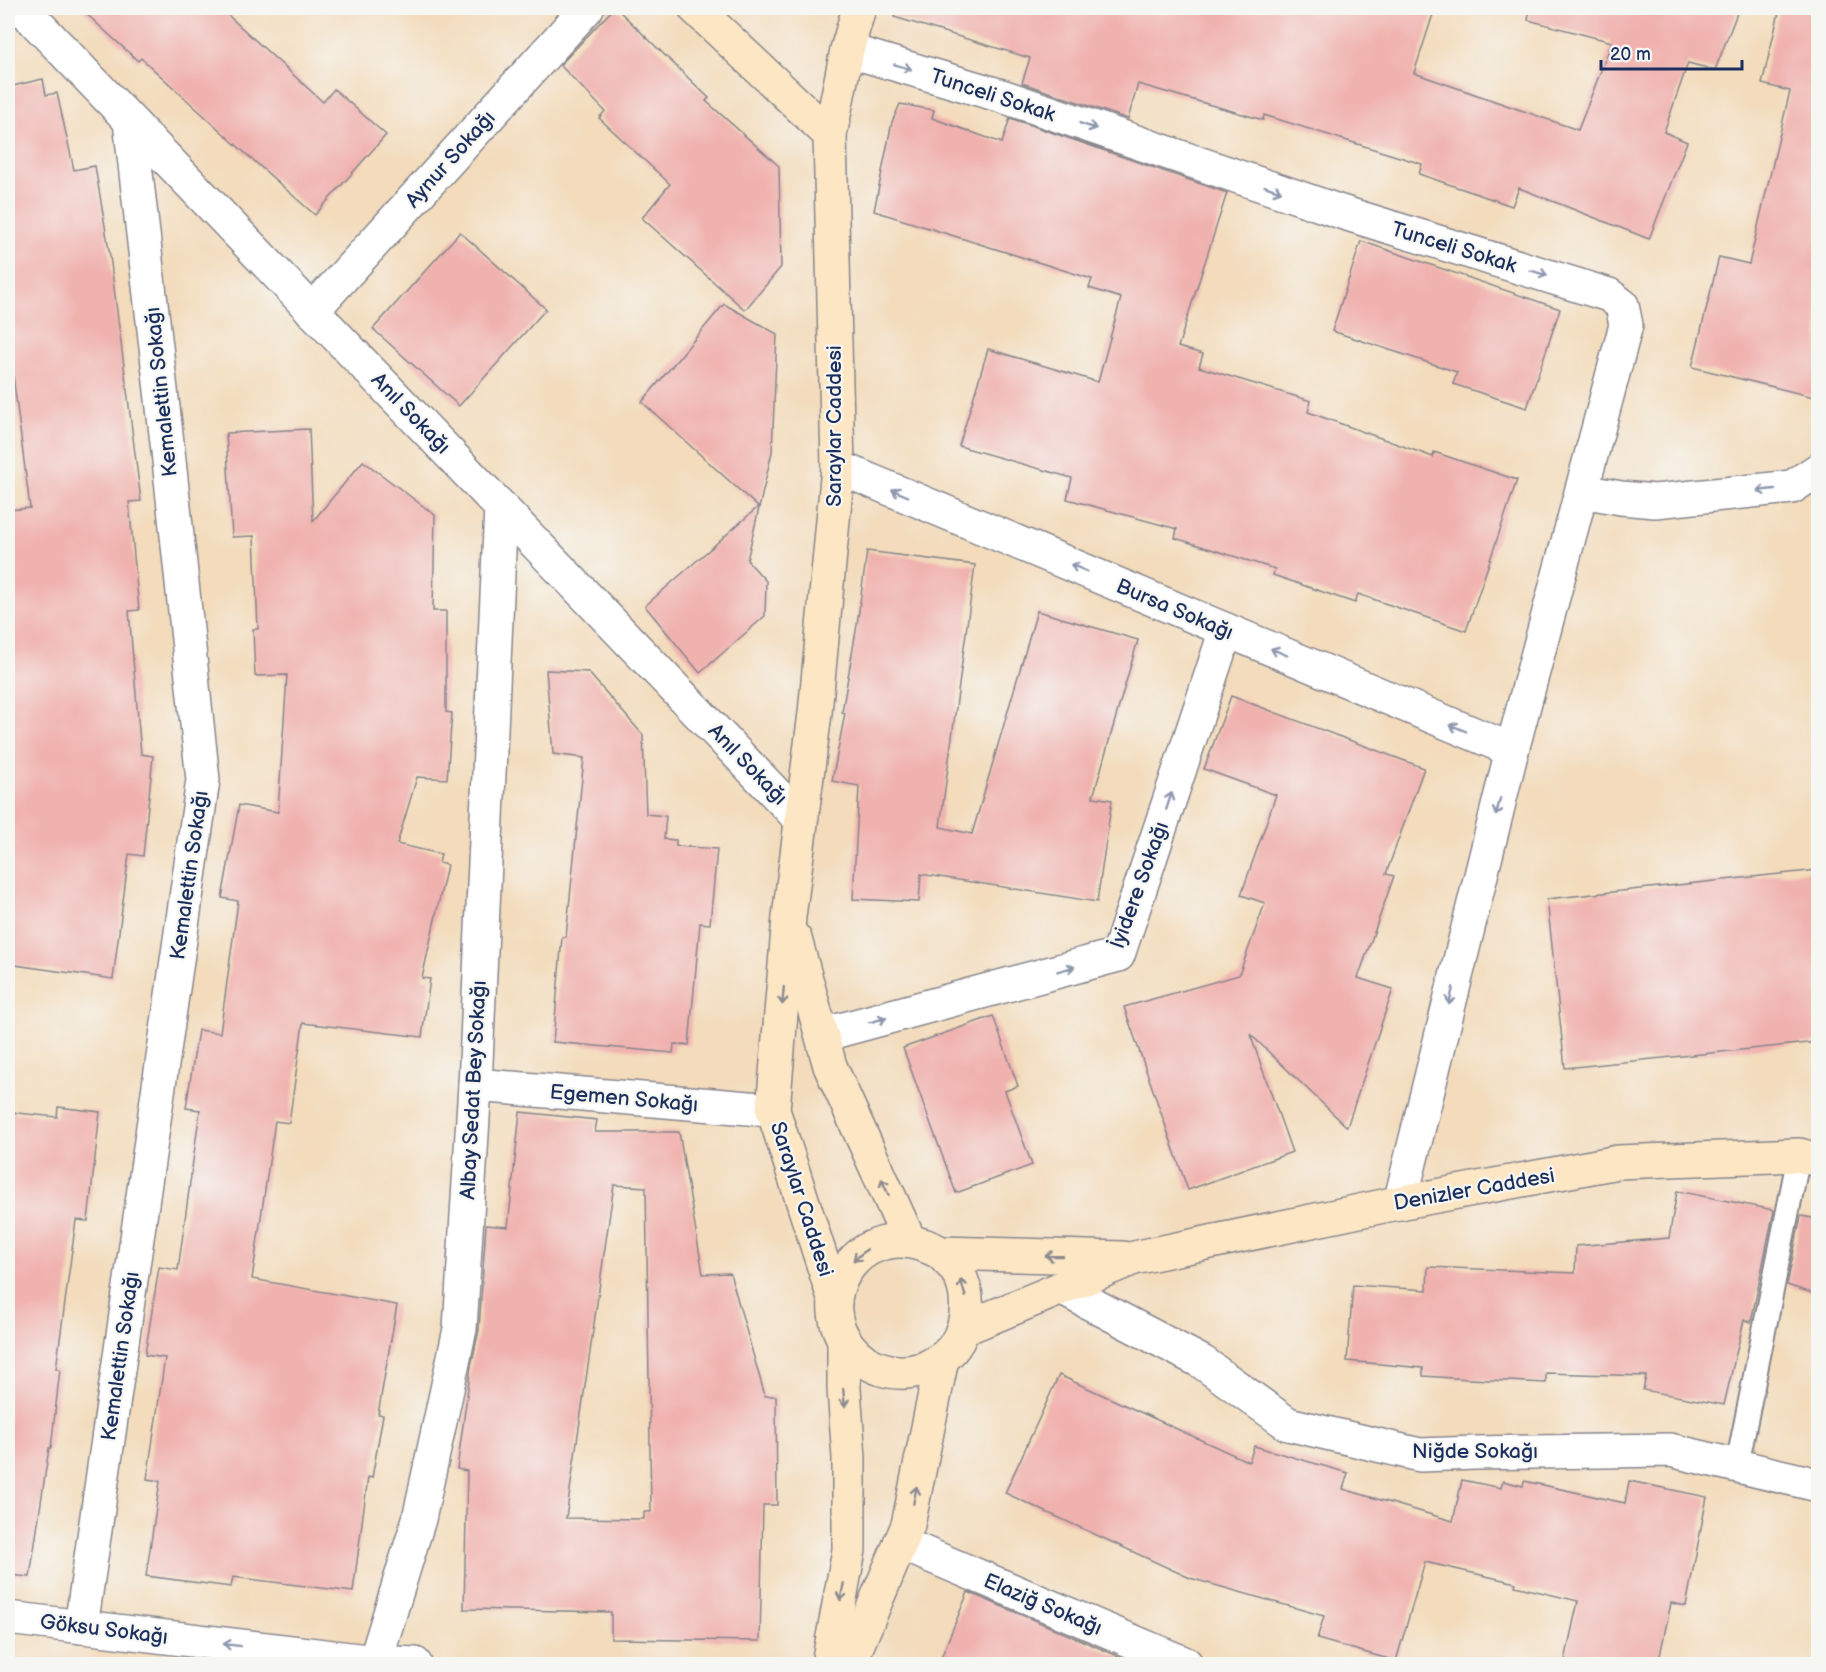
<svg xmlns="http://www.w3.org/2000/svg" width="1826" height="1672" font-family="'Balsamiq Sans',sans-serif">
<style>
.building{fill:#f0b2af;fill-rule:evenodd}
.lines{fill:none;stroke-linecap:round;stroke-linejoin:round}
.lane-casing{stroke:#87858c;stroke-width:26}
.street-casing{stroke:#87858c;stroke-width:36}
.secondary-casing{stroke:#87858c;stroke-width:36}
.lane{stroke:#fff;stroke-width:22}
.street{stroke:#fff;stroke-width:33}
.secondary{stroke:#fce6c4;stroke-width:33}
.oneway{stroke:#8d97ae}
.oneway2{stroke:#8c8a91}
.labels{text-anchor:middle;stroke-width:4.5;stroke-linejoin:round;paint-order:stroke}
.street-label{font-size:21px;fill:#1b2f5e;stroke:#f6f6f2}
</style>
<rect width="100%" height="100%" fill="#f6f6f2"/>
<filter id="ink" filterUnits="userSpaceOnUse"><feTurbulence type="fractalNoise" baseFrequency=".0167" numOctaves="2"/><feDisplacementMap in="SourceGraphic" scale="12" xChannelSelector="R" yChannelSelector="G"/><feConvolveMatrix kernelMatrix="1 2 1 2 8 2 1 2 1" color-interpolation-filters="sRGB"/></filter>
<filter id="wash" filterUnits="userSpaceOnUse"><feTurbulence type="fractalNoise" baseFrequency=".008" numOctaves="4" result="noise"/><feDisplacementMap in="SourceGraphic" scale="24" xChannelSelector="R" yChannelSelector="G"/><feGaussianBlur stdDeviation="1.35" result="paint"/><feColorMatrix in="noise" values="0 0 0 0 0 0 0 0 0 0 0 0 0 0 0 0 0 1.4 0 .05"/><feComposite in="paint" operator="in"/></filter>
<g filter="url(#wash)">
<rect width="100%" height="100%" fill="#f3dbbb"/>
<g id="blocks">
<g class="building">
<polygon points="80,8 220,8 323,102 334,89 386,135 315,215 235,144 141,58 138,61"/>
<polygon points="614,8 616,8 709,98 706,101 779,166 781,267 745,310 642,218 670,184 599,118 605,111 560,65"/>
<polygon points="896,8 1435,8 1414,73 1578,130 1612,42 1528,20 1530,8 1739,8 1715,70 1688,63 1664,132 1687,142 1649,239 1519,188 1512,206 1419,174 1422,164 1264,115 1263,120 1138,84 1128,119 1022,83 1030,58 894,17"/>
<polygon points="1780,8 1818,8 1818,398 1692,367 1719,257 1749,264 1790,91 1762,84"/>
<polygon points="43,79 46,95 57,93 74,170 95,166 110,256 141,501 129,502 139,610 129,611 141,754 153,756 143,856 129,854 113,979 8,964 8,510 30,508 8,336 8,87"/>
<polygon points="900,104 934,110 932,118 1002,143 1010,118 1227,193 1178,347 1203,354 1199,367 1311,401 1308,412 1433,457 1434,452 1517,480 1466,631 1358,594 1355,603 1273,575 1275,569 1175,538 1177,529 1067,499 1072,478 959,446 988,349 1098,382 1121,298 1089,288 1092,279 874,211 892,122"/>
<polygon points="460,232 546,309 459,406 373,329"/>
<polygon points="1361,241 1560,309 1527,408 1453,384 1457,372 1332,331"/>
<polygon points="724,304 777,334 772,452 747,560 766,581 765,616 700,673 645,606 758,507 642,402"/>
<polygon points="309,429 313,521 363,461 435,515 433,611 446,611 446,712 452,713 447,779 417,777 397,844 441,854 439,863 447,865 422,978 430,979 422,1037 303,1023 289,1123 275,1121 252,1279 397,1305 378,1414 383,1415 372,1478 368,1477 353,1592 233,1577 231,1587 146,1576 160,1481 147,1479 165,1358 145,1355 159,1267 178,1270 200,1110 186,1108 198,1030 220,1033 238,901 222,898 239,805 278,812 287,675 255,676 253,629 258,629 254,536 232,537 226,433"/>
<polygon points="867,551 975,565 940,827 972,834 1037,611 1138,640 1093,797 1112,800 1097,902 921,874 919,902 853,899 859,786 832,781 845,713 842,712 857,625"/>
<polygon points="546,670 588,672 643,735 646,814 666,816 664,839 676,840 676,846 717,849 710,924 700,923 689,1045 674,1044 673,1053 553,1042 562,937 566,937 584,758 553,754"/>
<polygon points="1231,696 1424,768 1386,874 1394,876 1358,978 1393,989 1347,1127 1250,1034 1292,1152 1188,1190 1124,1007 1239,975 1265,903 1241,895 1276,795 1204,769"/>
<polygon points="1818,870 1818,1042 1565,1068 1547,899"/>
<polygon points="993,1016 1018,1086 1005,1091 1032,1165 956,1193 903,1048"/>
<polygon points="58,1107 100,1112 88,1221 76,1220 56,1369 60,1369 51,1448 49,1448 30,1577 8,1575 8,1112 57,1117"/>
<path d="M520 1112 597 1120 595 1132H679L703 1274 730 1273 765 1396H776L777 1505H763L760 1641 611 1639V1612L464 1609 467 1471 457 1469 471 1366 479 1330 486 1225 508 1227ZM614 1185 646 1187 651 1512H644V1519L566 1518Z"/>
<polygon points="1677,1191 1774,1210 1751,1322 1744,1320 1724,1405 1643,1390 1646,1376 1546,1373 1546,1383 1469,1379 1423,1376 1423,1368 1347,1361 1353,1285 1427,1290 1428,1267 1575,1273 1576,1246 1669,1238"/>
<polygon points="1801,1216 1818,1219 1818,1295 1787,1285"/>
<polygon points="1059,1375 1249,1462 1254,1446 1348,1473 1343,1489 1453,1521 1462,1480 1501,1488 1503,1481 1523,1486 1524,1481 1625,1503 1629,1481 1707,1497 1686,1606 1671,1603 1658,1665 1564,1665 1578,1601 1515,1586 1516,1583 1425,1562 1396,1661 1317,1639 1324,1616 1190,1578 1005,1493"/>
<polygon points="968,1592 1139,1665 938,1665"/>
</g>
</g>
</g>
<g filter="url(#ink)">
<use href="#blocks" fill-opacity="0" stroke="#87858c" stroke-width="1.5"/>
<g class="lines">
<defs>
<polyline id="lane" points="1737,1466 1799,1155"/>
<g id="street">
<polyline points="22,8 800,819"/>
<polyline points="847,50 1005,97 1341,212 1609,295 1622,305 1626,325 1512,750 1400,1203"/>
<polyline points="312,311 587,8"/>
<polyline points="838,467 1512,750"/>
<polyline points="1582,491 1621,498 1655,501 1792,487 1818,470"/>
<polyline points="822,1035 1118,955 1226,630"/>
<polyline points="475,1085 773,1110"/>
<polyline points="1061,1288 1202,1362 1288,1424 1420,1455 1475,1453 1670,1450 1818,1485"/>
<polyline points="900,1543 1186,1664"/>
<polyline points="8,1618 375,1662 415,1664"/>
<polyline points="81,1627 203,780 168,451 130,121"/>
<polyline points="375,1662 419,1519 460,1329 475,1085 501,507"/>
</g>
<g id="secondary">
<polyline points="695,8 830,135"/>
<polyline points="795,939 830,1066 909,1240"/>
<polyline points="835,1301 773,1110 789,917 815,713 838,467 830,135 847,50 859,8"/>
<polyline points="963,1329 1134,1258 1388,1205 1618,1162 1799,1155 1818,1160"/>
<path d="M942 1359C935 1362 929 1367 922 1369 864 1387 812 1324 845 1272 852 1261 862 1251 875 1246 899 1237 919 1241 941 1253L1123 1258"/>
<polyline points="828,1664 849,1550 849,1458 844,1389 844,1339"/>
<path d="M845 1664 854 1653 908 1525 942 1359C946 1355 952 1350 955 1345 970 1322 971 1289 954 1267 950 1262 945 1258 941 1253"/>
</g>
</defs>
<use href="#lane" class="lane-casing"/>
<use href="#street" class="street-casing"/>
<use href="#secondary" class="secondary-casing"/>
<use href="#lane" class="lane"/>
<use href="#street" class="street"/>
<use href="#secondary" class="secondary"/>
</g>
<defs><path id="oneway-shaft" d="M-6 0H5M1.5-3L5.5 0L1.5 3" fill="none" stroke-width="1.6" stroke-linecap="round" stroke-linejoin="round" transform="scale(1.5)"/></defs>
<g class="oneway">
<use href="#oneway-shaft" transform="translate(903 67) rotate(17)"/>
<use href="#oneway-shaft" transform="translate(1088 126) rotate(19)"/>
<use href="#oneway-shaft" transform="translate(1273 189) rotate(19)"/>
<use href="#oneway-shaft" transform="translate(1539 273) rotate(17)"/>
<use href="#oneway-shaft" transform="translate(1766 490) rotate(174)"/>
<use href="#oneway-shaft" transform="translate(900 493) rotate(-157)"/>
<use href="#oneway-shaft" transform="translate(1079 568) rotate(-157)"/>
<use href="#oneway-shaft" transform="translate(1279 652) rotate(-157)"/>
<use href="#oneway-shaft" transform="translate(1458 728) rotate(-157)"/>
<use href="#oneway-shaft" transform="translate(1169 801) rotate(-72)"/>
<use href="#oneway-shaft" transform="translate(1498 807) rotate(104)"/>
<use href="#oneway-shaft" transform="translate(1066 969) rotate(-15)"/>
<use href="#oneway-shaft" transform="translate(1451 996) rotate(104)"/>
<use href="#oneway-shaft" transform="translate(878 1020) rotate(-15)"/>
<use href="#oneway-shaft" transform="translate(232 1645) rotate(-173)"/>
</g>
<g class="oneway2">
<use href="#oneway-shaft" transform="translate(783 996) rotate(95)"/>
<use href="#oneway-shaft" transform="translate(885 1187) rotate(-114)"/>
<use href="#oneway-shaft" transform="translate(860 1255) rotate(140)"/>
<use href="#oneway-shaft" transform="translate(1054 1256) rotate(-179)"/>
<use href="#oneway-shaft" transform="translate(963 1288) rotate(-106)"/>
<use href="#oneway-shaft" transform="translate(844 1398) rotate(85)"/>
<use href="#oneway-shaft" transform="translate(915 1495) rotate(-79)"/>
<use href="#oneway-shaft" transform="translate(842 1592) rotate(101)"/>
</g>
</g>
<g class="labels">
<g class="street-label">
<text transform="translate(993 95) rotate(18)" y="7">Tunceli Sokak</text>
<text transform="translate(450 159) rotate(-48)" y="7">Aynur Sokağı</text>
<text transform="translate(1454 247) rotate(17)" y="7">Tunceli Sokak</text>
<text transform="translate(161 392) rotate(-96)" y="7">Kemalettin Sokağı</text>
<text transform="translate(411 413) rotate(46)" y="7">Anıl Sokağı</text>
<text transform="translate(834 426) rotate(-90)" y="7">Saraylar Caddesi</text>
<text transform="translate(1175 609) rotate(23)" y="7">Bursa Sokağı</text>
<text transform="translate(748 764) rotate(46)" y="7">Anıl Sokağı</text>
<text transform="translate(189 875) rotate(-82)" y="7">Kemalettin Sokağı</text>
<text transform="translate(1139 885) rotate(-70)" y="7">İyidere Sokağı</text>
<text transform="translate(473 1090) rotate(-87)" y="7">Albay Sedat Bey Sokağı</text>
<text transform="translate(624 1098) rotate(5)" y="7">Egemen Sokağı</text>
<text transform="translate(1474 1189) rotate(-10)" y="7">Denizler Caddesi</text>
<text transform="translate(802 1199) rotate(72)" y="7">Saraylar Caddesi</text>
<text transform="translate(120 1356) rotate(-82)" y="7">Kemalettin Sokağı</text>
<text x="1475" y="1458">Niğde Sokağı</text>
<text transform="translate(1043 1604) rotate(23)" y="7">Elaziğ Sokağı</text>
<text transform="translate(104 1629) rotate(7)" y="7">Göksu Sokağı</text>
</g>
</g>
<rect width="1826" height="1672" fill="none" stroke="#f6f6f2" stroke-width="30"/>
<path d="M1601 60v9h141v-9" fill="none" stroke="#1b2f5e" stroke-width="3"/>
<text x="1610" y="60" font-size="18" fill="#1b2f5e" stroke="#f6f6f2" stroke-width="4.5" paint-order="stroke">20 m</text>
</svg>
